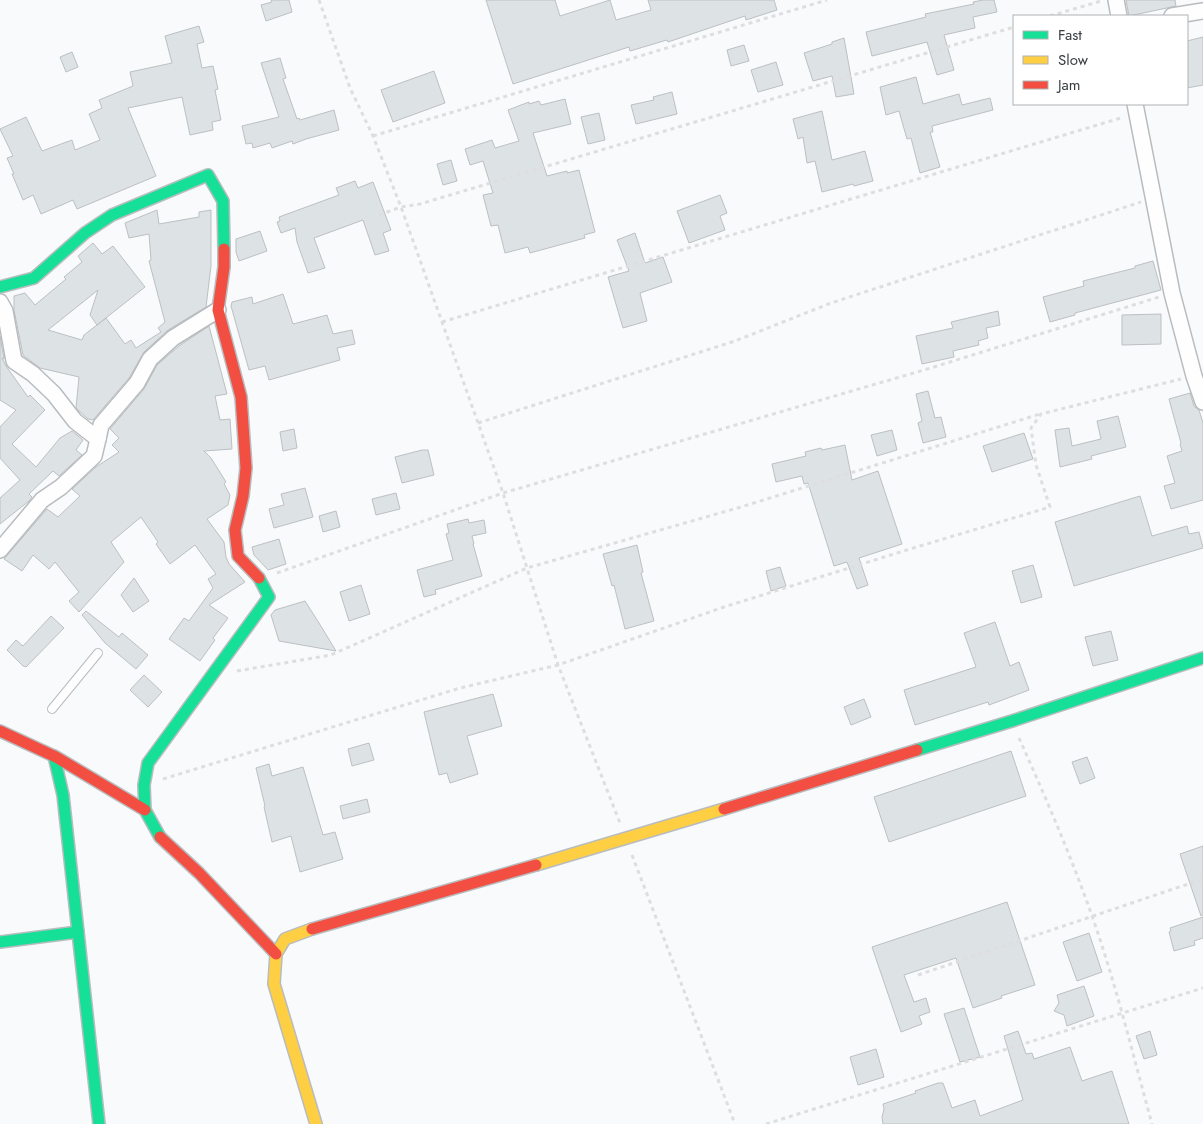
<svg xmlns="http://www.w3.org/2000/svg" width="1203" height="1124" font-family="Jost,sans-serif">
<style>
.building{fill:#dde2e4;stroke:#bdc0c3}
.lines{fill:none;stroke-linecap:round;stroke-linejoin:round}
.lane-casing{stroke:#b9bcbf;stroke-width:10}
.street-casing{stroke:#b9bcbf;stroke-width:18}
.fast-casing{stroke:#b9bcbf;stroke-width:14}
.slow-casing{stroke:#b9bcbf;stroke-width:14}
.jam-casing{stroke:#b9bcbf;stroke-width:14}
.path{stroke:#dededf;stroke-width:3;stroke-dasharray:4 4;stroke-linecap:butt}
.lane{stroke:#fefefe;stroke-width:8}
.street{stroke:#fefefe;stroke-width:15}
.fast{stroke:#16e098;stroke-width:11}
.slow{stroke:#ffcf43;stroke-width:11}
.jam{stroke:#f24e42;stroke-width:11}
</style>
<rect width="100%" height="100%" fill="#f8fafb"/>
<g class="building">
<polygon points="271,0 289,0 292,12 266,21 261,5 272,2"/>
<polygon points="486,0 555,0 560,16 610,0 616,20 651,10 648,0 774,0 777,10 746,20 745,16 668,42 667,40 630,51 629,47 513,84"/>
<polygon points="983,0 994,0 997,12 973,17 975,28 944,35 954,70 937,75 927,42 872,56 866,32 926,17 925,14 974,4 973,2"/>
<polygon points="1126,0 1175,0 1176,6 1129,16"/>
<polygon points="199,26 204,42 197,44 202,68 213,66 218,89 215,90 221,120 212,122 213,130 190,135 182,97 128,108 156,176 77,209 73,200 41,214 33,195 23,200 12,174 14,174 7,158 13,156 0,129 26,117 42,151 72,140 75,150 100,140 89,114 102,108 99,100 133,86 130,72 172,63 165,36"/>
<polygon points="1203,37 1203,85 1187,88 1187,41"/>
<polygon points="844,38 854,94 836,97 832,76 813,81 804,53 832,44 832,42"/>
<polygon points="744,45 749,61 731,66 727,50"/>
<polygon points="72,52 78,67 66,72 60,57"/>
<polygon points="280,58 286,78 283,79 297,119 299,118 300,120 334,110 339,130 306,139 293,144 292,141 272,148 270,143 253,148 252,143 246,144 242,126 279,117 261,63"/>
<polygon points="776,62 783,85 758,92 751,70"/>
<polygon points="434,71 445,103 393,122 381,90"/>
<polygon points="916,77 923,104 959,94 962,105 990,98 993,110 932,126 933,132 930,132 940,167 920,173 911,138 907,139 899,111 886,115 880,87"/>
<polygon points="672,92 677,114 636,124 631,105 654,100 653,97"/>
<polygon points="565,99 571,124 533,133 547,176 567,171 567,173 579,170 595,232 584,235 585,238 530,253 528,247 505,253 498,225 491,226 483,195 493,193 483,161 470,165 465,149 492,140 495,148 519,141 508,110 529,102 529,104 539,101 541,105"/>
<polygon points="822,111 832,160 865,151 873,181 854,186 853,184 822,192 815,161 807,163 803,137 798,139 793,119"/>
<polygon points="599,113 605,140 588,144 581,117"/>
<polygon points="451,160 457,181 443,185 437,164"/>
<polygon points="355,181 358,188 373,182 391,230 383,233 389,251 375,255 363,220 314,238 325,268 308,273 297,242 295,228 281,233 277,222 280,221 279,217 339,195 336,188"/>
<polygon points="720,195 727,213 720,216 725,230 689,243 677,211"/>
<polygon points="157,210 159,224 199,217 199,212 211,210 211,266 206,307 168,330 144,352 129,378 93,420 88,419 76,408 79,377 40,368 23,355 14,310 14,296 25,293 35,305 66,279 64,277 82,262 78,256 93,243 102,254 113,246 145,287 97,325 90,315 98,290 48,330 82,340 84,335 106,318 125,344 131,340 136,348 161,332 158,328 165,322 149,261 151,260 149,234 129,238 125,223"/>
<polygon points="260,231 267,251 239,261 236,252 236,239"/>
<polygon points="635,233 645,263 663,257 672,282 640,293 647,321 623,328 608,277 629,271 617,240"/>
<polygon points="1153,261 1161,290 1075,313 1075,315 1050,322 1043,297 1084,286 1083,281 1135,268 1135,266"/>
<polygon points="283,294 293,324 327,315 333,334 352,330 355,344 337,348 340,360 269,380 265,366 249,370 231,306 232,302 252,297 253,304"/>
<polygon points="998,311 1000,325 986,328 988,338 978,341 979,345 953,351 954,357 922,364 916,336 953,328 951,322"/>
<polygon points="1161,314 1161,344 1122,345 1122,315"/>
<polygon points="209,326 227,394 215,396 220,420 230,419 232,449 204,451 211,458 226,482 224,484 230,495 228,505 207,519 224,542 226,557 229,564 245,582 209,605 228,618 213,638 215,640 200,661 169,639 184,618 189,621 213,588 208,579 216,574 195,545 170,564 156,544 158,542 141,517 111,542 124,562 79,612 69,601 79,592 55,562 49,569 33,555 22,571 4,559 47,509 58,517 80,496 72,489 96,467 119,452 112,445 119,438 110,429 144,389 157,365 179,346"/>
<polygon points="0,336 4,359 2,358 6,366 28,397 30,395 45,410 12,444 36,467 60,438 72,431 83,440 76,450 82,455 59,476 53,471 29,494 32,497 29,501 0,524 0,498 20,480 0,458 0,427 16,410 0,400"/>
<polygon points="928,391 935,418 941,417 946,437 923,443 918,423 922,421 916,394"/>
<polygon points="1190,393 1194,406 1199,410 1203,423 1203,500 1171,509 1164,486 1175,483 1167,456 1182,451 1180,444 1181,443 1169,399"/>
<polygon points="1118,416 1126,447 1091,456 1092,459 1060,467 1055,430 1069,428 1072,446 1101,439 1097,421"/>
<polygon points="294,429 297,448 283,451 280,432"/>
<polygon points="892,430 897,450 877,456 871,435"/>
<polygon points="1024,433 1033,459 992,472 983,446"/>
<polygon points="845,445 852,480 878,471 902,544 859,558 868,585 857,589 847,562 834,566 808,483 804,484 802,476 776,482 772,464 806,456 805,452 821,448 822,450"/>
<polygon points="422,450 428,450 434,475 402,483 395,457"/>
<polygon points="305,488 313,517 274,528 269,509 284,505 281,494"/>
<polygon points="396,493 400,509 376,515 372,499"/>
<polygon points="1140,496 1152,536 1187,526 1189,534 1199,532 1203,548 1074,586 1055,522"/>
<polygon points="336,511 340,527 323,532 319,516"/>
<polygon points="468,519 469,523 484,520 486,533 472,536 474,544 473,544 482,576 435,590 436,594 424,597 417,570 453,560 446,534 449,533 447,524"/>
<polygon points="279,539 286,564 268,570 254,555 252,547"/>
<polygon points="637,545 643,572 641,573 654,621 625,629 614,585 612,586 603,554"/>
<polygon points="1033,565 1042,597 1021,603 1012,571"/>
<polygon points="780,567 786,586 771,591 766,571"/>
<polygon points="134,578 149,601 133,612 121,595"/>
<polygon points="361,585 370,614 349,621 340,592"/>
<polygon points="305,601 319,623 336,651 279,641 271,615 275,610"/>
<polygon points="86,611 119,637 122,633 148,655 136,669 105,643 82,615"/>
<polygon points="51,616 64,628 26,667 23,666 7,650 16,640 23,646"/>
<polygon points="995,622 1010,666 1019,662 1029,690 989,705 988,702 915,725 904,690 976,667 964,633"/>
<polygon points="1111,631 1118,660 1093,666 1085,637"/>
<polygon points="144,675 162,692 148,707 130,690"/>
<polygon points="493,694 502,726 467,736 478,774 450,783 447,773 439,775 424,712"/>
<polygon points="864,699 871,717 851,725 844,707"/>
<polygon points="369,743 374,760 352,766 348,749"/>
<polygon points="1011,751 1026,796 889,842 874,797"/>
<polygon points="1087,757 1095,778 1080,784 1072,762"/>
<polygon points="269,764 272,776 303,767 323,835 335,832 343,859 300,872 291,836 272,842 264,807 265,806 256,768"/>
<polygon points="367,799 370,812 343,819 340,806"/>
<polygon points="1203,846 1203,915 1201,916 1180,854"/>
<polygon points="1007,902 1035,985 1001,996 1002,998 973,1008 956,958 904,975 914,1002 926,998 930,1012 919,1016 922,1024 901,1032 872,947"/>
<polygon points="1203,917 1203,938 1194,941 1195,945 1174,951 1169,932 1171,931 1170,928"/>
<polygon points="1089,933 1102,972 1077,981 1063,942"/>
<polygon points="1084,986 1094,1016 1067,1026 1064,1015 1054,1011 1059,1003 1057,995"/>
<polygon points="964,1008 980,1057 960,1062 944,1014"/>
<polygon points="1018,1031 1026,1054 1032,1053 1034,1059 1070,1047 1082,1081 1112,1071 1129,1124 883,1124 882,1117 884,1109 883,1104 916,1093 915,1091 938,1083 943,1083 952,1108 975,1100 980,1116 1023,1100 1004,1036"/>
<polygon points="1150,1031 1157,1055 1144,1059 1136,1036"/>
<polygon points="876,1049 884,1077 858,1085 850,1057"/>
</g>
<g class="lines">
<defs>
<polyline id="lane" points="52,709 98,653"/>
<g id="street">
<polyline points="1116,0 1119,16"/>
<polyline points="1172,16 1203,11"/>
<polyline points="1135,104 1172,293 1194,376 1203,402"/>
<polyline points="0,302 5,311 14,361 33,374 54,394 75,421 98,439 94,456 61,487 42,500 0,550"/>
<polyline points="98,439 101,425 137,383 150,359 173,338 218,310"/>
</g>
<g id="fast">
<polyline points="0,287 34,278 85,233 112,215 208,175 223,201 224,249"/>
<polyline points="917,750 1012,721 1203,658"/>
<polyline points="54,756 63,795 99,1124"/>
<polyline points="160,837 145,810 144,785 148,763 269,597 259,578"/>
<polyline points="0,942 78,932"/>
</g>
<g id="slow">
<polyline points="536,865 724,809"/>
<polyline points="312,929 285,939 276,954 274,984 316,1124"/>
</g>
<g id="jam">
<polyline points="224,249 224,267 218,310 241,397 246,468 243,496 235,530 238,556 259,578"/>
<polyline points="0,731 56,757 145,810"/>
<polyline points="724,809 917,750"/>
<polyline points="160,837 199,873 276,954"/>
<polyline points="312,929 536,865"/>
</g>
</defs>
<use href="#lane" class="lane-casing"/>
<use href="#street" class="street-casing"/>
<use href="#fast" class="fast-casing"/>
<use href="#slow" class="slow-casing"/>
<use href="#jam" class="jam-casing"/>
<g class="path">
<polyline points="319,0 350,88 373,136 401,207 503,493 558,665 620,823"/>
<polyline points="1050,16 1101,1"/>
<polyline points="373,136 827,0"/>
<polyline points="379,215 401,207 420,204 1014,27"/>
<polyline points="442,322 1124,117"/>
<polyline points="478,423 735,341 831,303 1141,202"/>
<polyline points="277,573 503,493 934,367 1159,297"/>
<polyline points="237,671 331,655 527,568 741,507 1040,414"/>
<path d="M1019 738C1045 796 1071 856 1092 916 1116 984 1133 1055 1152 1124"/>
<polyline points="163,779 460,688 558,665 724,607 910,549 1050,507 1036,465 1031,428 1041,414 1181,379"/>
<polyline points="632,855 735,1124"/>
<polyline points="918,975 1203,879"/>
<polyline points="766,1124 1203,988"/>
</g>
<use href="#lane" class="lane"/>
<use href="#street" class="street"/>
<use href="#fast" class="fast"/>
<use href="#slow" class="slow"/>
<use href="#jam" class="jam"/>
</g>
<rect x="1013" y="15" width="175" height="90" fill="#ffffff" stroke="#afb2b3"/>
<rect x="1023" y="31" width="25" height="8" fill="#16e098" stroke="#afb2b3"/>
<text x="1058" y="40" font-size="15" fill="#383e42">Fast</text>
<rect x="1023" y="56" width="25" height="8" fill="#ffcf43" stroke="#afb2b3"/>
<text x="1058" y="65" font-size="15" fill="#383e42">Slow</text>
<rect x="1023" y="81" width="25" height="8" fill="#f24e42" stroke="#afb2b3"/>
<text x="1058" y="90" font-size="15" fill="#383e42">Jam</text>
</svg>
